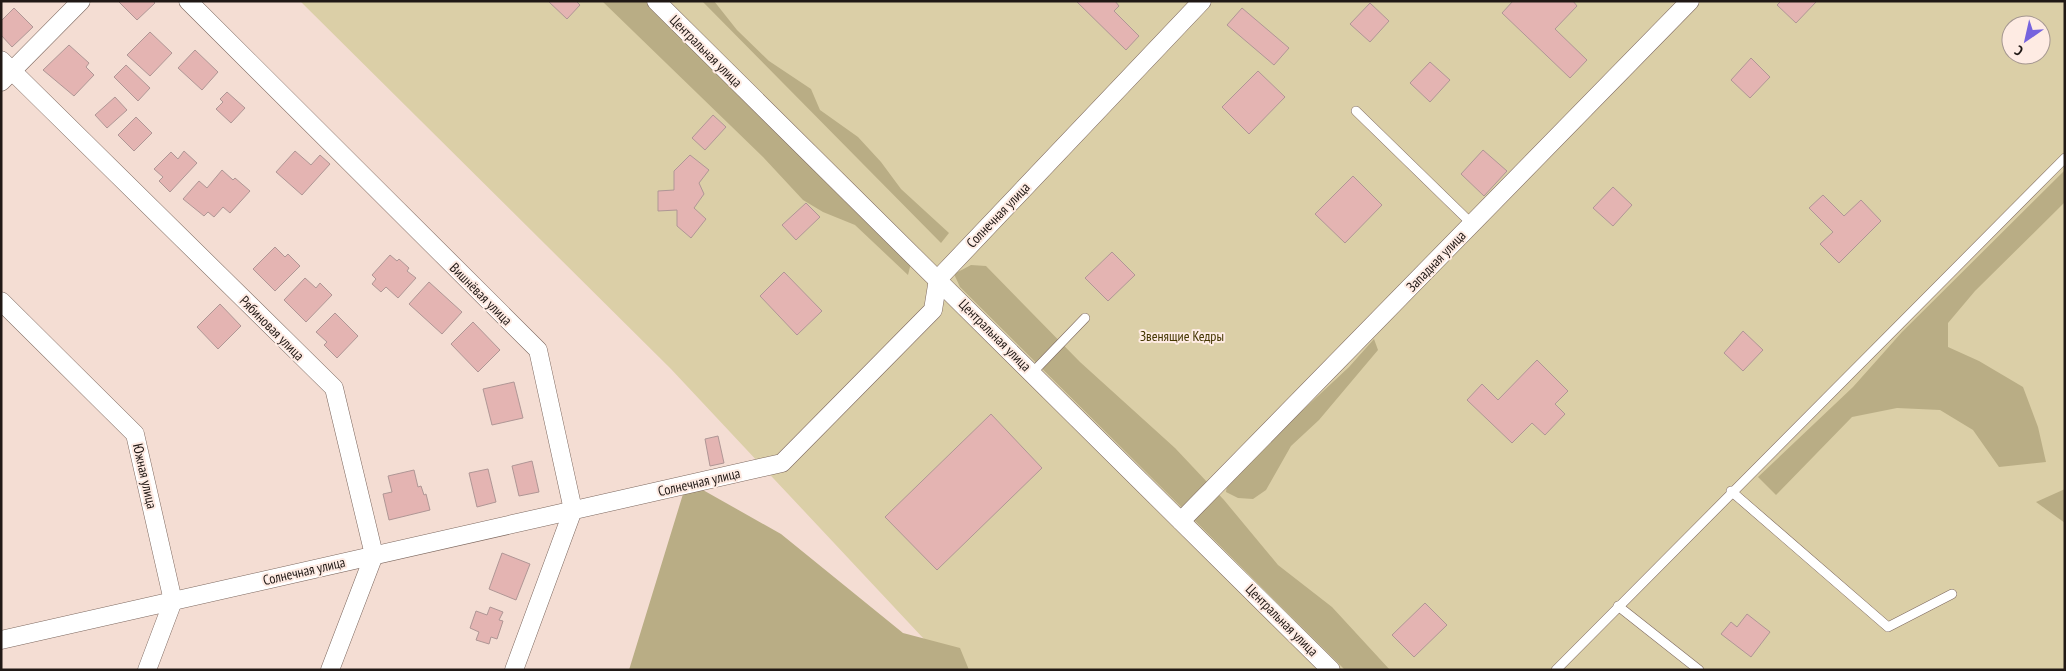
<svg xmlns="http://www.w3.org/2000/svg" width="2066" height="671" font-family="'PT Sans Narrow',sans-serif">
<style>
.green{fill:#dbcfa7;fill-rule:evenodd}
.forest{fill:#b9ad85}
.building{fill:#e4b4b2;stroke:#af9695}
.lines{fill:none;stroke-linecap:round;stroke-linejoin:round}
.service-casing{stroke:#7c675e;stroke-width:10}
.minor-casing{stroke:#7c675e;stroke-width:19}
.service{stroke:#fff;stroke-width:9}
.minor{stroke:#fff;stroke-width:18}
.labels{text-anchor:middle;stroke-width:4;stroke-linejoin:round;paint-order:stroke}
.street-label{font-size:14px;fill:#201815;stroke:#feebe3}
.park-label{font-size:14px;fill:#443600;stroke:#feebe3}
</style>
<rect width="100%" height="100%" fill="#f4ddd3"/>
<path class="green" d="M300 1H2065V670H953L671 369ZM2011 25H2041V55H2011Z"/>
<g class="forest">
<polygon points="602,1 647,1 911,263 908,275 855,225 823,212 803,200 763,157"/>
<polygon points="702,1 714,1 737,30 769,61 811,89 820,110 858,137 881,162 901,189 949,233 941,243"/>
<polygon points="2065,170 2065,202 1975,291 1948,323 1948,347 1979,361 2023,387 2038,427 2046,462 1999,467 1973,430 1940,410 1897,408 1852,417 1776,495 1758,477 1853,387 1902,332"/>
<polygon points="971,265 986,266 1080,362 1175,448 1224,500 1278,565 1332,607 1390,670 1345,670 960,287 954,274"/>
<polygon points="1374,339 1378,350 1319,420 1291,446 1266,490 1253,499 1238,498 1226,492 1227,484 1257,453 1349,367"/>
<polygon points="687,481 781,534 903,633 960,648 969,670 629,670"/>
<polygon points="2065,489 2065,523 2036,502"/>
</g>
<g class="building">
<polygon points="121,1 153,1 155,3 137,20 119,2"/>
<polygon points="548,1 576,1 580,5 567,19"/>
<polygon points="1076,1 1115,1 1119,6 1114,11 1139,36 1126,50"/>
<polygon points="1513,1 1573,1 1577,6 1555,29 1587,60 1570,78 1502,13"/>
<polygon points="1781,1 1815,1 1816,2 1796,23 1777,5"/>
<polygon points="1370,3 1389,21 1370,42 1350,24"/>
<polygon points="14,8 33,27 12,47 1,35 1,21"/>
<polygon points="1242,8 1289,48 1274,65 1227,25"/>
<polygon points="150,32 172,53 150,76 127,55"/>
<polygon points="69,45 89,63 86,67 94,75 74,96 43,70"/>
<polygon points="195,50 218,72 202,90 178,68"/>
<polygon points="1751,58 1770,77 1750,98 1731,80"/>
<polygon points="1430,62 1450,80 1430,102 1410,83"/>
<polygon points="126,65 150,88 138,101 114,77"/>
<polygon points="1258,71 1285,97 1249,134 1222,107"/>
<polygon points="227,92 245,108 231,123 216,109 223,102 220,99"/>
<polygon points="115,97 127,110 107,128 95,115"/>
<polygon points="713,115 726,127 705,150 692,138"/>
<polygon points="136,117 152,133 134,151 118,135"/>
<polygon points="1483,150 1507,171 1484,196 1461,174"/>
<polygon points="184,151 197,163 170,192 159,181 163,177 154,169 171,152 178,159"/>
<polygon points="295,151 311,165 320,155 330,164 302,195 276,172"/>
<polygon points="690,155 709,170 699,183 704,194 694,208 706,219 691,238 677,226 677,210 658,211 658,191 674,190 674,171"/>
<polygon points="222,170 233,180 235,178 250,191 230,213 223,207 214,217 208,212 204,216 183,199 199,181 207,188"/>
<polygon points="1353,176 1382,205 1345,243 1315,214"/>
<polygon points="1613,187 1632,205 1613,226 1593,208"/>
<polygon points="1823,195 1844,216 1861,200 1881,221 1839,263 1820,244 1833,232 1809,208"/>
<polygon points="806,203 820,217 796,240 782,225"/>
<polygon points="275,247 285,257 288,254 300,266 275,291 253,269"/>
<polygon points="1112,252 1135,275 1108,301 1085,278"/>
<polygon points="390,255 397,261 399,259 409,268 407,271 416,278 398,298 386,287 381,292 372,284 376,279 372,275"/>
<polygon points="784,272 822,311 797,335 760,296"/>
<polygon points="305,278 316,288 320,283 332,295 306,322 284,300"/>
<polygon points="429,282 462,312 442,334 409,304"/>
<polygon points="220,304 241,326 218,349 197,327"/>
<polygon points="335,313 358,336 337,358 324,345 327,342 316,332"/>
<polygon points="473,322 500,350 478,372 451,344"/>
<polygon points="1743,331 1763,350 1743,371 1724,353"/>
<polygon points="1537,360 1568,391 1555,404 1565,414 1545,435 1532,423 1512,443 1467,400 1482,384 1498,400"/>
<polygon points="514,382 523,418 492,425 483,389"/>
<polygon points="991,414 1042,468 937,570 885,517"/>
<polygon points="718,436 724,463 710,466 705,439"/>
<polygon points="532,461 539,492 519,496 512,466"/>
<polygon points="488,469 496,502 477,507 469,473"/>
<polygon points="414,470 418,487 421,486 424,495 426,494 430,510 389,520 383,494 392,492 388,476"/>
<polygon points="502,553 530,564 516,600 489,589"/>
<polygon points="1425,603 1447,625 1414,657 1392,635"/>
<polygon points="490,607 503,612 499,620 503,621 497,639 491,637 489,644 476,640 479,632 470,628 476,611 487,615"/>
<polygon points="1747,614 1770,632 1751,657 1721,634 1731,622 1737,627"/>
</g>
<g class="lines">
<defs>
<g id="service">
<polyline points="1356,111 1472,224"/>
<polyline points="1033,372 1085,318"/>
<polyline points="1731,491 1888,627 1952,594"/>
<polyline points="1618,606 1699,670"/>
<polyline points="1556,670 2065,158"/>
</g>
<g id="minor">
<polyline points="188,1 538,350 573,510 514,670"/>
<polyline points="656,1 1331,670"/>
<polyline points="1,60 334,388 374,555 330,670"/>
<polyline points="1,82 81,1"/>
<polyline points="1,301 135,434 173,601 147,670"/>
<polyline points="1181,521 1690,1"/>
<polyline points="1,640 782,463 933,310 938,279 1202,1"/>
</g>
</defs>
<use href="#service" class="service-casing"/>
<use href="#minor" class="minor-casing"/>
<use href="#service" class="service"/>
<use href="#minor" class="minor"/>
</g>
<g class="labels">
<g class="street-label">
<text transform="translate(706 51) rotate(45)" y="5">Центральная улица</text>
<text transform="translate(998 215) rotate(-46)" y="5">Солнечная улица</text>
<text transform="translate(1436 261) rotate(-46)" y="5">Западная улица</text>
<text transform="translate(481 294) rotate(45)" y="5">Вишнёвая улица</text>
<text transform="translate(272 328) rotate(45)" y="5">Рябиновая улица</text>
<text transform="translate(995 335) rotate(45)" y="5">Центральная улица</text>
<text transform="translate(145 476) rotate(77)" y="5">Южная улица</text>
<text transform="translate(699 482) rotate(-13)" y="5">Солнечная улица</text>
<text transform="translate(304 571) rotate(-13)" y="5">Солнечная улица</text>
<text transform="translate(1282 620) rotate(45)" y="5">Центральная улица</text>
</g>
<g class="park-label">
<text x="1182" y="341">Звенящие Кедры</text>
</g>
</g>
<rect width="2066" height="671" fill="none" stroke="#201815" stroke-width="5"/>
<g transform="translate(2026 40) rotate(214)"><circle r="24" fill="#feebe3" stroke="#a59791"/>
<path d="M0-4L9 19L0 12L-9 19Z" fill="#7663de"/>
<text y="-8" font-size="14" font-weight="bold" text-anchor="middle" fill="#201815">С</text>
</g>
</svg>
